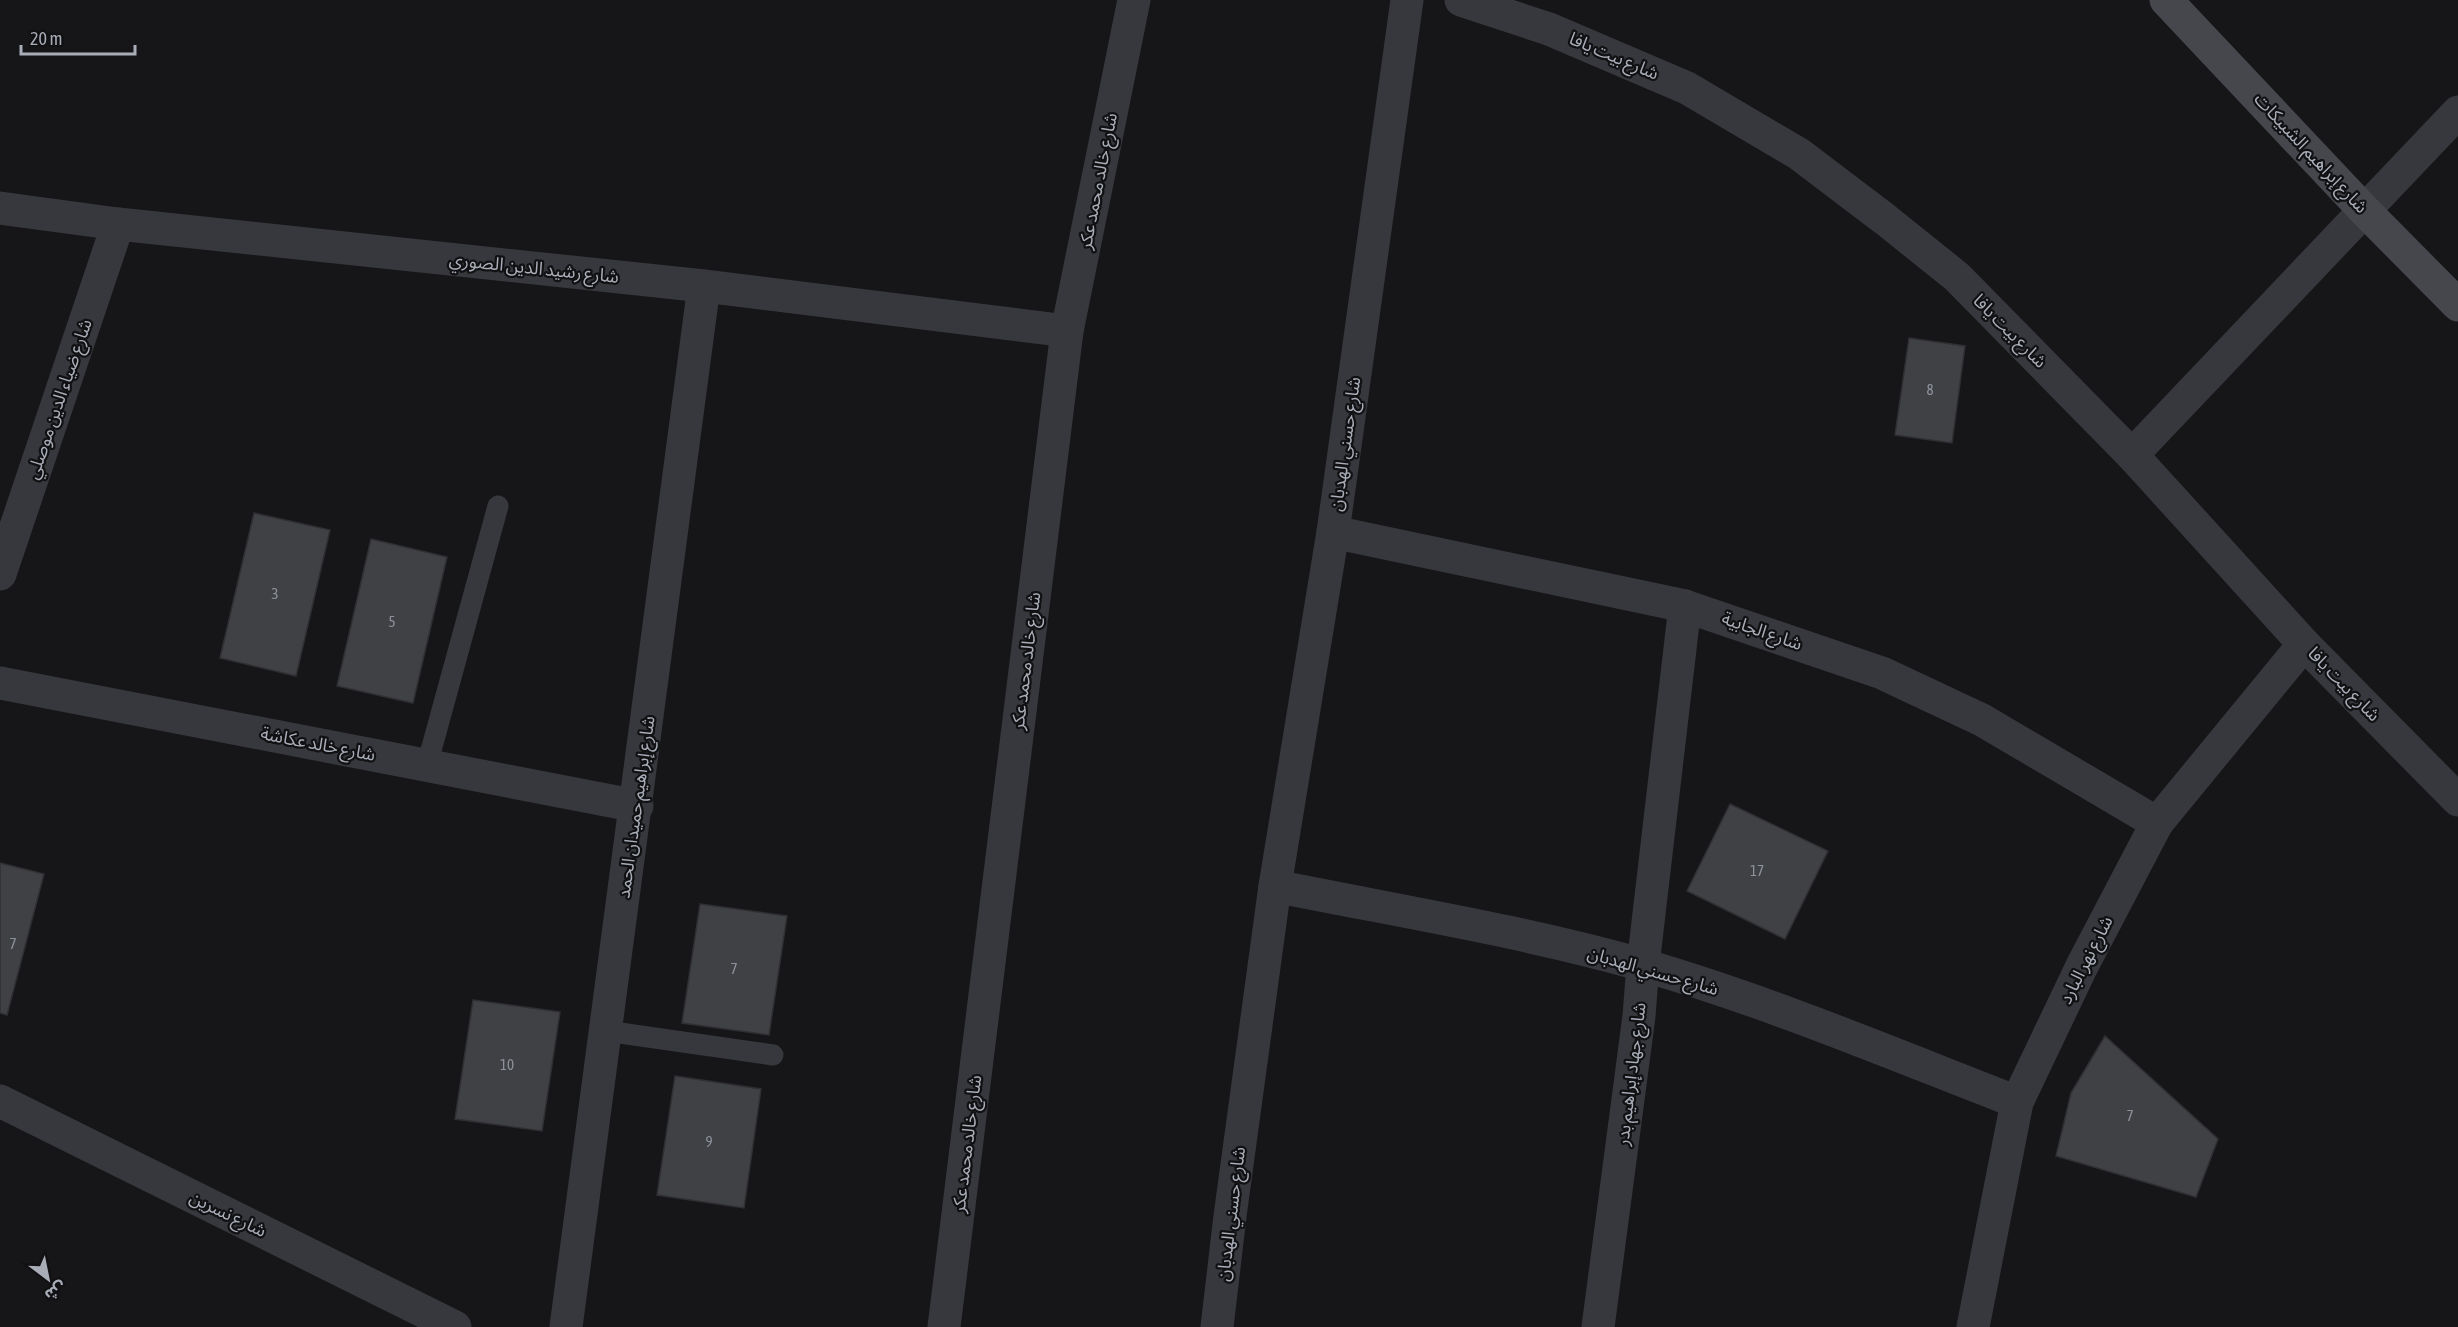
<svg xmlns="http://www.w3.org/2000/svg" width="2458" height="1327" font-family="'Asap Condensed','Noto Sans Arabic',sans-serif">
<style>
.building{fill:#404145;stroke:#303034;stroke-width:1.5}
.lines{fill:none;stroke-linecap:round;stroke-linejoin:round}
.lane{stroke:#37383d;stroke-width:21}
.street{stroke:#37383d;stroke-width:33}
.secondary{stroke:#45474d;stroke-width:33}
.labels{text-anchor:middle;stroke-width:4.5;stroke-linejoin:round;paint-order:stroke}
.number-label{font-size:15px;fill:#8e929b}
.street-label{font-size:18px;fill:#a8adb8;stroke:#111113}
</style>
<rect width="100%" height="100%" fill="#161618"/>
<g class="building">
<polygon points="1909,338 1965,346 1952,443 1895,435"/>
<polygon points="254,513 330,530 296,676 220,658"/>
<polygon points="371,539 447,557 413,703 337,686"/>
<polygon points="1730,804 1828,851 1785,939 1687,891"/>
<polygon points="0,863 44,874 7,1015 0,1013"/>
<polygon points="700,904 787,916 769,1035 682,1023"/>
<polygon points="473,1000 560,1012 542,1131 455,1119"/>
<polygon points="2105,1036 2218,1139 2196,1197 2056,1156 2071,1093"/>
<polygon points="675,1076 761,1089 744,1208 657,1195"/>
</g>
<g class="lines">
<g class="lane">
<polyline points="427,765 498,506"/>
<polyline points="606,1031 773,1055"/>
</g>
<g class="street">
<polyline points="1461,0 1549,29 1687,88 1799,154 1886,220 1957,277 2132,455 2304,644 2458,800"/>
<polyline points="0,208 118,224 704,286 1067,331"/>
<polyline points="2132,455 2458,112"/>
<polyline points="1333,532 1685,606 1882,673 1982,720 2157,823"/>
<polyline points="0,574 118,224"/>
<polyline points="0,683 637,806"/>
<path d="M1275 886C1398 911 1523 931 1643 965 1770 1002 1893 1054 2017 1102"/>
<polyline points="0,1101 455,1327"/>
<polyline points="566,1327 704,286"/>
<polyline points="944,1327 1067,331 1134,0"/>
<polyline points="1217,1327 1230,1216 1275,886 1333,532 1407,0"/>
<polyline points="1598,1327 1639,1016 1643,965 1685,606"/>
<polyline points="1973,1327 2017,1102 2082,966 2157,823 2304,644"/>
</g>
<polyline class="secondary" points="2166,0 2365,211 2458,305"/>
</g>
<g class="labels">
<g class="number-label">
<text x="1930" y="395">8</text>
<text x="275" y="599">3</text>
<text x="392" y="627">5</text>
<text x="1757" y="876">17</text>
<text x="13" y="949">7</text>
<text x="734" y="974">7</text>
<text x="507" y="1070">10</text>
<text x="2130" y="1121">7</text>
<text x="709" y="1147">9</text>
</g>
<g class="street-label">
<text transform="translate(1614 56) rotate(23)" y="6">شارع بيت يافا</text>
<text transform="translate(2311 153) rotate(47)" y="6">شارع إبراهيم الشبيكات</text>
<text transform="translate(1098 181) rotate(-79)" y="6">شارع خالد محمد عكر</text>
<text transform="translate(534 268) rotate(6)" y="6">شارع رشيد الدين الصوري</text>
<text transform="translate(2010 331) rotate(45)" y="6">شارع بيت يافا</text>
<text transform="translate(59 399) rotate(-71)" y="6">شارع ضياء الدين موصلي</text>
<text transform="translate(1345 444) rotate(-82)" y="6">شارع حسني الهدبان</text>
<text transform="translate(1762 631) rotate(19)" y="6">شارع الجابية</text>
<text transform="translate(1026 661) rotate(-83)" y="6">شارع خالد محمد عكر</text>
<text transform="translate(2344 684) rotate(46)" y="6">شارع بيت يافا</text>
<text transform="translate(318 744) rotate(11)" y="6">شارع خالد عكاشة</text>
<text transform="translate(636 807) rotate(-82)" y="6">شارع إبراهيم حميدان الحمد</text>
<text transform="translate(2086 960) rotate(-63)" y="6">شارع نهر البارد</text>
<text transform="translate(1653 971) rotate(16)" y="6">شارع حسني الهدبان</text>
<text transform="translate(1631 1074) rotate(-83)" y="6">شارع جهاد إبراهيم بدر</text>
<text transform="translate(967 1144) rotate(-83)" y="6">شارع خالد محمد عكر</text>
<text transform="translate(228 1214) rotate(26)" y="6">شارع نسرين</text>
<text transform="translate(1231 1214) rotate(-83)" y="6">شارع حسني الهدبان</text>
</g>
</g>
<g transform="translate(48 1279) rotate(148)" stroke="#111113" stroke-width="4.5" paint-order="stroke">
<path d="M0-4.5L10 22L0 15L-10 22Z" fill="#a8adb8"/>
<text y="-9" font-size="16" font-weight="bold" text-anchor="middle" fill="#a8adb8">ش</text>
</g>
<path d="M21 45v9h114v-9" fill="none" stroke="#a8adb8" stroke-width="3"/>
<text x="30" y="45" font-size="18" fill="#a8adb8" stroke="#111113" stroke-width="4.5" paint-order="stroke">20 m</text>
</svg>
